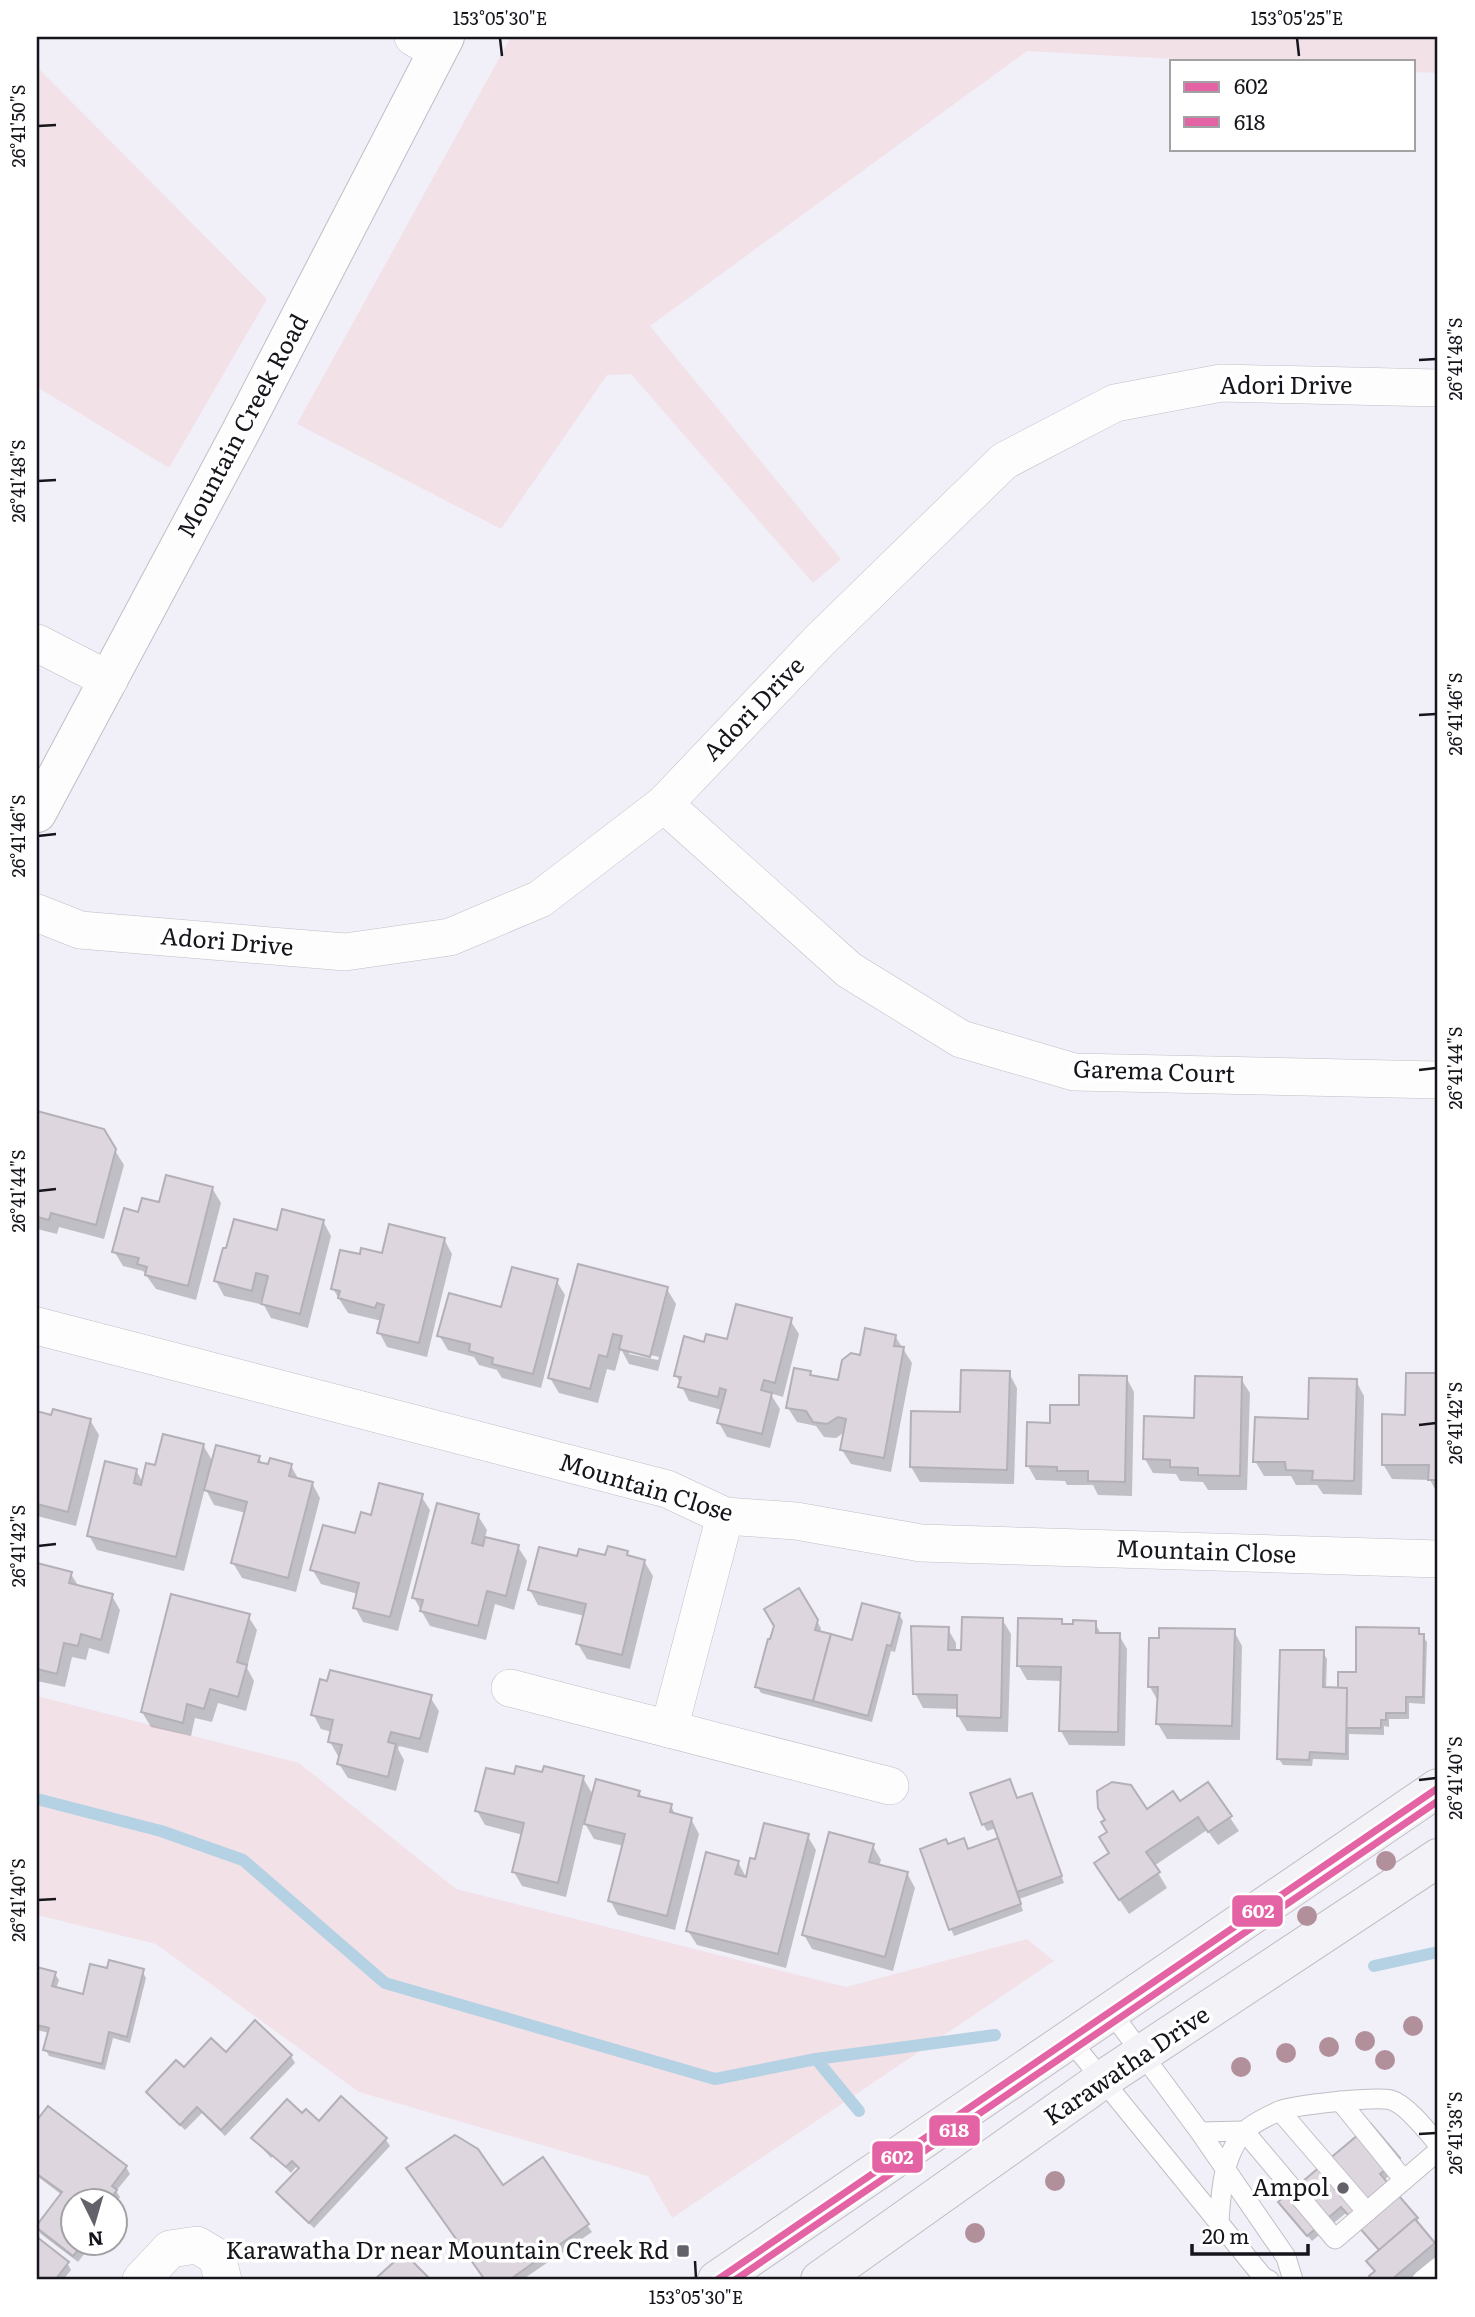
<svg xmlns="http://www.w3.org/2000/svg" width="1475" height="2317" font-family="Literata,serif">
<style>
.green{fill:#f3e1e8}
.shadow{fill:#0003;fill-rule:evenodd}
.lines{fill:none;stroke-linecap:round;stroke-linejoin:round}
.stream{stroke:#b4d2e3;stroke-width:12}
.building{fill:#ddd6df;stroke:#b4b0b7;stroke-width:2}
.service-casing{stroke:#c0bec5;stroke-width:21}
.minor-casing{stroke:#c0bec5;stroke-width:38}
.tertiary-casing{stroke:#c0bec5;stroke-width:40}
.secondary-casing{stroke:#c0bec5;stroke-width:40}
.service{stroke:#fdfdfe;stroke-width:19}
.minor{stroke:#fdfdfe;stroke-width:37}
.tertiary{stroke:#fdfdfe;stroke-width:38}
.secondary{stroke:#f3f3f7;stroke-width:38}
.bus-1-casing{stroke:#fff;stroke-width:12}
.bus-2-casing{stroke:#fff;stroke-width:12}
.bus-1{stroke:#e463a4;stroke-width:7}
.bus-2{stroke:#e463a4;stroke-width:7}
.tree{fill:#b2909b}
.ticks{fill:none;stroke:#17151c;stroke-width:2.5}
.poi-dot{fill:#636169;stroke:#fff;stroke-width:2.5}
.labels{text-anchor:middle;stroke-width:7;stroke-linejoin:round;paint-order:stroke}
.street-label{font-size:24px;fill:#17151c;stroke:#fff}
.poi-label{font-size:24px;fill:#17151c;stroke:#fff;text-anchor:end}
.line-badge{stroke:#fff;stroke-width:2.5}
.badge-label{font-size:19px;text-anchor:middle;font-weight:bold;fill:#fff}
.neatline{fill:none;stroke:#17151c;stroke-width:2.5}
.ticks-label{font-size:18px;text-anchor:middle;fill:#17151c}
</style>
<rect width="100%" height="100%" fill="#f1eff8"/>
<g class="green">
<polygon points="511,37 1438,37 1438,73 1414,72 1414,61 1211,61 1027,51 650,326 841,559 813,583 631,374 607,375 501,529 297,424"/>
<polygon points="37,67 267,299 169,468 37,387"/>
<polygon points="37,1696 299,1763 456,1889 846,1987 1027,1939 1054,1961 672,2218 648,2176 359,2092 156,1944 37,1915"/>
</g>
<g class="shadow">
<polygon points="37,1113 103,1131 124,1165 104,1239 59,1227 57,1234 37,1229"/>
<polygon points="212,1188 221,1203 196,1300 156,1289 143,1271 123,1266 114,1251 139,1214 160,1204"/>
<polygon points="323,1221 331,1236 308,1328 271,1318 261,1300 260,1304 224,1296 216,1281 278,1232"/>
<polygon points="444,1239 452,1254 427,1357 387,1347 379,1332 382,1321 348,1313 333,1289 361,1256 383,1255"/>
<polygon points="556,1280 565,1295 541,1388 502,1378 497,1370 479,1365 474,1357 448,1350 439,1335 502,1309"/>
<path d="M667 1289 676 1304 658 1371 629 1364 621 1349 615 1371 607 1369 598 1403 559 1393 550 1378ZM629 1350 659 1357 658 1360 629 1354Z"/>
<polygon points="790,1320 799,1334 783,1397 770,1393 780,1409 770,1448 727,1437 719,1423 722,1410 689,1401 676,1375 706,1344 729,1341"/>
<polygon points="895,1336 912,1363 891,1472 851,1464 842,1450 846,1431 836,1438 824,1437 816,1426 797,1422 788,1408 809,1372 812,1377 840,1382 861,1357"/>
<polygon points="1009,1373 1017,1388 1014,1484 920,1482 911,1467 962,1414"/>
<polygon points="1408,1375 1438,1375 1438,1494 1430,1480 1392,1479 1383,1464 1407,1416"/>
<polygon points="1126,1377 1134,1392 1132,1496 1098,1495 1093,1485 1067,1485 1065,1481 1036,1480 1028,1466 1081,1407"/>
<polygon points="1241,1379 1250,1393 1247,1490 1208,1490 1203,1482 1180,1481 1176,1474 1153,1473 1145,1459 1196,1419"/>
<polygon points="1356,1381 1364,1396 1362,1495 1323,1494 1317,1485 1296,1485 1291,1476 1264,1476 1255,1461 1309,1420"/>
<polygon points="37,1413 53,1417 90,1420 99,1435 76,1526 37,1516"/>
<polygon points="203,1445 213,1462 259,1458 263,1465 291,1466 299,1480 312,1483 320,1498 296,1592 242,1578 233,1563 246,1513 214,1505 205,1488 184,1571 97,1550 89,1535 136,1470 143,1483 156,1467"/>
<polygon points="421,1496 430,1510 398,1631 363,1622 355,1607 358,1594 321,1584 312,1569 357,1535 372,1517"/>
<polygon points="478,1516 487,1530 485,1538 518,1547 527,1561 514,1610 495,1604 486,1640 430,1626 414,1598"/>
<polygon points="627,1552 629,1557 644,1561 653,1576 630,1669 587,1659 578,1644 585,1616 538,1605 530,1590 578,1558 606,1557"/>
<polygon points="37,1565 71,1574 79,1587 112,1596 120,1610 109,1654 89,1648 86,1660 72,1657 65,1687 37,1681"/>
<polygon points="798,1590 821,1628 820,1633 853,1642 899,1614 903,1621 895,1652 891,1651 872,1722 761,1693 757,1686"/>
<polygon points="248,1616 257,1630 247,1668 254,1681 246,1711 218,1703 212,1722 195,1718 191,1736 151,1727 142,1712"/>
<polygon points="1002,1619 1011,1634 1008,1732 967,1731 958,1716 959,1709 923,1708 915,1693 948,1629 956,1643 956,1652 963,1652"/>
<polygon points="1061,1621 1064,1626 1095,1623 1101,1634 1119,1635 1127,1649 1125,1746 1069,1745 1061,1731 1062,1681 1027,1680 1019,1666"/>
<polygon points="1418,1630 1427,1642 1425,1704 1409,1703 1409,1719 1389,1719 1389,1727 1384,1726 1384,1735 1349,1734 1349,1760 1313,1759 1312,1766 1283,1765 1279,1759 1323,1652 1327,1659 1326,1689 1340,1690"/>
<polygon points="1234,1631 1242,1646 1240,1740 1167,1739 1158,1724 1159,1703 1150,1687"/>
<polygon points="430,1697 439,1711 428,1753 399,1746 398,1749 404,1760 396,1791 348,1778 339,1764 341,1757 338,1756 330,1742 332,1732 321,1729 313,1714"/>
<polygon points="543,1774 583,1778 593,1795 639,1792 643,1799 671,1806 676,1816 691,1819 699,1834 675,1930 618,1915 610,1900 624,1846 594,1839 584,1822 566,1897 522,1886 514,1872 523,1835 485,1825 477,1811 516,1776"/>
<polygon points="1207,1784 1239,1831 1218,1845 1207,1830 1154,1866 1167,1888 1129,1914 1105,1878 1111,1854 1147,1811 1180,1803"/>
<polygon points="1017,1800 1035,1802 1064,1883 1019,1899 1023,1911 954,1936 951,1929 948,1846 968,1850 1000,1839 996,1828 987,1831 983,1824"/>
<polygon points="807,1835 816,1850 786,1968 697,1945 688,1931 738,1862 747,1879 756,1861"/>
<polygon points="873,1846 881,1860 879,1866 907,1873 915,1888 893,1971 812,1949 804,1935"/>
<polygon points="37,1969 55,1974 59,1980 56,1989 84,1996 109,1970 142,1971 146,1978 130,2043 113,2038 105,2070 49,2056 45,2049 49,2033 37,2030"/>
<polygon points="226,2054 291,2056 295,2063 225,2136 202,2113 185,2130 152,2099 148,2092 184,2070"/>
<polygon points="341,2099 386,2140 390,2146 314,2228 282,2199 278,2193 300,2170 296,2167 291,2173 273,2156 271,2158 253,2138 302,2115 319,2123"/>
<polygon points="48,2108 126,2167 130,2174 116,2191 120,2197 116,2203 74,2202 74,2244 92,2244 78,2262 41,2234 37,2227 62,2195 37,2176 37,2123"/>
<polygon points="1371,2126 1402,2165 1383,2181 1416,2218 1438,2251 1438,2262 1417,2280 1373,2280 1371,2277 1375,2273 1369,2261 1380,2251 1346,2213 1312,2241 1285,2209"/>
<polygon points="542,2160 592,2232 522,2280 486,2280 413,2175 502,2188"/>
<polygon points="37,2240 67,2263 71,2270 63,2280 37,2280"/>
</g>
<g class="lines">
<g class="stream">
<polyline points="37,1799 161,1831 243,1860 385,1983 715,2079 816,2059 995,2035"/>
<polyline points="1374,1966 1438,1952"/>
<polyline points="816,2059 859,2111"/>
</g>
</g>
<g class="building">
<polygon points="37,1111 104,1129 116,1149 96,1225 51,1213 49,1220 37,1217"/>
<polygon points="166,1175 213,1187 188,1286 145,1275 147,1267 137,1264 139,1258 112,1252 124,1208 138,1212 142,1198 159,1202"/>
<polygon points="282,1209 324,1220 300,1314 261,1304 268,1276 256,1273 252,1291 214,1281 223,1248 226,1248 234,1219 277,1230"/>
<polygon points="389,1224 445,1238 419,1343 377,1333 384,1305 377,1303 375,1308 338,1298 340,1291 331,1289 340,1250 360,1254 361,1248 382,1253"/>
<polygon points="578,1264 668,1287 650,1357 619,1349 622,1336 613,1334 607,1357 599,1355 590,1389 548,1378"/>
<polygon points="512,1267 558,1279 533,1374 492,1364 493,1358 469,1351 470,1344 437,1336 449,1293 501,1307"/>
<polygon points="736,1304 792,1318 775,1383 764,1380 761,1390 772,1393 762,1434 717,1423 726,1390 720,1388 718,1397 678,1387 681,1377 674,1376 684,1336 704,1342 706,1334 727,1339"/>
<polygon points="865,1328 896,1335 894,1346 904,1347 884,1458 840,1450 846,1419 838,1417 827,1424 813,1422 806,1411 786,1408 794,1368 811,1371 810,1375 838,1380 842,1360 851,1353 860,1355"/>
<polygon points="961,1370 1010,1371 1007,1470 910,1467 911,1411 960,1412"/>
<polygon points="1406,1373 1438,1373 1438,1480 1428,1480 1429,1465 1382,1465 1382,1414 1405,1415"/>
<polygon points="1079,1375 1127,1376 1125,1482 1088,1481 1088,1471 1057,1471 1057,1467 1026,1466 1027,1422 1050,1423 1050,1405 1079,1405"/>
<polygon points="1195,1376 1242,1377 1240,1476 1198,1475 1198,1468 1170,1467 1170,1460 1143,1459 1144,1416 1194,1418"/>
<polygon points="1309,1378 1357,1379 1354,1481 1312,1480 1313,1471 1286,1470 1285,1462 1253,1462 1255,1417 1308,1419"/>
<polygon points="53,1409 91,1419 68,1512 37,1504 37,1411 51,1415"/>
<polygon points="163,1434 204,1444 176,1557 87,1536 105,1461 137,1469 134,1483 141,1485 146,1463 155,1465"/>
<polygon points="216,1445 260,1456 258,1462 268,1464 270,1458 292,1464 289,1476 313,1482 288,1578 231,1563 247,1502 204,1490"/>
<polygon points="379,1483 423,1494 390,1617 353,1608 359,1583 310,1570 323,1525 355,1533 361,1512 371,1515"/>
<polygon points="437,1503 479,1514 472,1543 483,1546 485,1537 519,1545 506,1596 487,1591 478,1626 420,1611 423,1600 412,1598"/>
<polygon points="608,1546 628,1551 627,1555 645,1560 622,1655 576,1644 586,1604 528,1590 539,1547 577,1556 579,1549 605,1555"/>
<polygon points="37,1563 72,1572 69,1583 113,1594 101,1640 81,1634 78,1646 64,1643 57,1674 37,1669"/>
<polygon points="799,1588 818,1620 815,1630 831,1634 813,1701 755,1687 768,1639 770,1639 774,1626 764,1609"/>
<polygon points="171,1594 250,1614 237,1662 247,1665 238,1697 210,1689 204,1709 187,1704 183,1723 141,1712"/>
<polygon points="862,1603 900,1613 891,1646 887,1645 868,1716 813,1701 831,1634 852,1640"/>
<polygon points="962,1617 1003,1618 1001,1718 957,1716 957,1695 913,1694 911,1626 949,1627 948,1650 961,1650"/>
<polygon points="1018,1618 1062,1619 1062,1624 1073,1624 1073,1620 1096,1621 1096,1633 1120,1633 1118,1732 1059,1731 1061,1667 1017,1666"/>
<polygon points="1356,1627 1419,1628 1419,1634 1424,1634 1423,1697 1406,1697 1406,1713 1386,1713 1386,1720 1381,1720 1381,1728 1346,1728 1347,1688 1338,1688 1338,1672 1356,1672"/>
<polygon points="1159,1628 1235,1629 1232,1726 1156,1724 1158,1687 1148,1687 1149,1638 1159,1638"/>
<polygon points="1280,1650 1324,1650 1323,1687 1347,1688 1346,1754 1310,1752 1309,1760 1277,1759"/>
<polygon points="330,1670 432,1695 420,1739 391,1732 388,1742 396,1744 388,1777 337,1764 342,1745 328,1742 333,1720 311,1715 320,1679 327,1681"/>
<polygon points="516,1766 542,1772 544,1766 584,1776 558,1883 512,1872 524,1823 475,1811 486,1768 514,1774"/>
<polygon points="596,1779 640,1791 638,1796 672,1804 670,1812 692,1818 667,1916 608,1901 625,1834 584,1824"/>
<polygon points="1010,1779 1017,1798 1032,1793 1062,1876 1017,1892 992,1821 982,1825 970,1793"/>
<polygon points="1112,1782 1131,1785 1147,1809 1173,1791 1180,1801 1208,1782 1232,1816 1208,1832 1198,1817 1146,1852 1160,1872 1119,1900 1094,1863 1109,1853 1099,1837 1107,1832 1101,1822 1105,1820 1098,1808 1097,1791"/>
<polygon points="764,1823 809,1834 778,1954 686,1931 706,1852 739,1861 735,1874 746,1877 750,1858 755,1859"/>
<polygon points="829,1832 874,1844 869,1862 908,1872 885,1957 802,1935"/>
<polygon points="964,1838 968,1849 998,1838 1021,1904 949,1930 920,1849 946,1839 948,1844"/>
<polygon points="109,1960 144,1969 127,2037 109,2032 102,2064 43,2050 49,2028 37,2025 37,1967 56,1972 52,1986 83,1994 90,1964 107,1968"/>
<polygon points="255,2020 292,2055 221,2130 197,2107 180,2125 146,2092 176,2060 184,2067 211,2038 226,2052"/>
<polygon points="341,2096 387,2138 309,2223 276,2192 299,2168 292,2161 286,2167 251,2138 287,2099 302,2113 306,2109 319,2121"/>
<polygon points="48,2106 127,2166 112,2186 117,2190 108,2202 74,2202 74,2244 83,2244 73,2256 37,2228 37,2225 62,2192 37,2174 37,2120"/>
<polygon points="1371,2124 1400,2158 1380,2174 1418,2218 1380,2251 1341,2207 1307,2236 1278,2202"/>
<polygon points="455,2135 478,2149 503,2185 543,2157 589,2224 509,2280 485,2280 406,2168"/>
<polygon points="1415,2219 1435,2243 1391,2280 1372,2280 1369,2276 1375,2271 1366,2261"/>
<polygon points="37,2237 69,2262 55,2280 37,2280"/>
<polygon points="404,2253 431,2280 374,2280"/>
</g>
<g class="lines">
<defs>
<g id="service">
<polyline points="1111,2012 1200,2132 1286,2257 1293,2280"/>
<polyline points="1070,2040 1263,2277 1269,2280"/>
<polyline points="1340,2101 1404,2180"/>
<polyline points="1280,2111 1367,2212"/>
<polyline points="1244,2131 1335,2239 1438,2151"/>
<polyline points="1200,2132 1244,2131"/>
<path d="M1219 2221C1221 2192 1223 2158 1242 2134 1249 2125 1268 2116 1279 2111 1295 2105 1375 2096 1391 2100 1406 2104 1428 2132 1438 2144"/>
<polyline points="1422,2280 1438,2267"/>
</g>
<g id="minor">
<polyline points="413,37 437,51"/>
<polyline points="37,643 109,680"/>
<polyline points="664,804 849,970 961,1039 1074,1072 1438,1080"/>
<polyline points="37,913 80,930 345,952 450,937 540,899 664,804 820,640 1004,461 1115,403 1221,383 1438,388"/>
<polyline points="37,1326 667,1489 725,1516 796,1521 921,1543 1438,1559"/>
<polyline points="510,1688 890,1786"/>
<polyline points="669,1729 725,1516"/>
<polyline points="141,2280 170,2249 197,2245 217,2257 223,2280"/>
</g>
<polyline id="tertiary" points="37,813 239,435 445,37"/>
<g id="secondary">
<polyline points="717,2280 1438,1788"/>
<polyline points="820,2280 1102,2080 1438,1858"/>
</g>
</defs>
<use href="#service" class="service-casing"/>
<use href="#minor" class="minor-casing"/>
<use href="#tertiary" class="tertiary-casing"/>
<use href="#secondary" class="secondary-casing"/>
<use href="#service" class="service"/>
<use href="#minor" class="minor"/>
<use href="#tertiary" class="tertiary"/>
<use href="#secondary" class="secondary"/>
<defs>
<polyline id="bus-1" points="717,2280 1438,1788"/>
<polyline id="bus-2" points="735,2280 1438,1801"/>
</defs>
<use href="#bus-1" class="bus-1-casing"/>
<use href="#bus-2" class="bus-2-casing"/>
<use href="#bus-1" class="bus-1"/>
<use href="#bus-2" class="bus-2"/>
</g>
<g class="tree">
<circle cx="1386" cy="1861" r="10"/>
<circle cx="1307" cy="1916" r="10"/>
<circle cx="1413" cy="2026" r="10"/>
<circle cx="1365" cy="2041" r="10"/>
<circle cx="1329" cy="2047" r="10"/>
<circle cx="1286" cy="2053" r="10"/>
<circle cx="1385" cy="2060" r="10"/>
<circle cx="1241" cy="2067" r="10"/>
<circle cx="1055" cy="2181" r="10"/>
<circle cx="975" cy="2233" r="10"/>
</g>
<path class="ticks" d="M500 38 502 56M1297 38 1299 56M38 126 56 125M1419 360 1436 359M38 481 56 480M1419 715 1436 714M38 836 56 834M1419 1070 1436 1068M38 1191 56 1189M1419 1425 1436 1423M38 1546 56 1544M1419 1780 1436 1778M38 1900 56 1899M1419 2134 1436 2133M695 2261 696 2278"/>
<g class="poi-dot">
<circle cx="1343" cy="2188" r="7"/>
<rect x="676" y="2244" width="14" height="14" rx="3.5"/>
</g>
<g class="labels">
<g class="street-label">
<text x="1286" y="394">Adori Drive</text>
<text transform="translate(243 426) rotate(-62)" y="8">Mountain Creek Road</text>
<text transform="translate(754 709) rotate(-46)" y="8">Adori Drive</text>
<text transform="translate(227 942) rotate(5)" y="8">Adori Drive</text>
<text transform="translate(1154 1072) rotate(2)" y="8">Garema Court</text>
<text transform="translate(646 1488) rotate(17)" y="8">Mountain Close</text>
<text transform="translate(1206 1552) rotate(2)" y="8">Mountain Close</text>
<text transform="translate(1127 2066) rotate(-34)" y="8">Karawatha Drive</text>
</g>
<g class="poi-label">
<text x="1329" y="2196">Ampol</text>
<text x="669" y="2259">Karawatha Dr near Mountain Creek Rd</text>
</g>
</g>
<g class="line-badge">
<rect x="1231" y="1894" width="53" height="34" rx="7" fill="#e463a4"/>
<rect x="928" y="2114" width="53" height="33" rx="7" fill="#e463a4"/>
<rect x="871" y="2140" width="53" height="34" rx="7" fill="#e463a4"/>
</g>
<g class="badge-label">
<text x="1258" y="1918">602</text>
<text x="954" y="2137">618</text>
<text x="897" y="2164">602</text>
</g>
<rect width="1475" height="2317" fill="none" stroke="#ffffff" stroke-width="77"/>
<rect x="1170" y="60" width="245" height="91" fill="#ffffff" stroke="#a2a1a4" stroke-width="2"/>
<rect x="1184" y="82" width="35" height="10" fill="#e463a4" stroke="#a2a1a4" stroke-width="2"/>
<text x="1234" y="94" font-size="21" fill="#17151c">602</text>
<rect x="1184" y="117" width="35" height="10" fill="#e463a4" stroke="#a2a1a4" stroke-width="2"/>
<text x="1234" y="130" font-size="21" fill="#17151c">618</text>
<g transform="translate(94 2222) rotate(175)"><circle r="33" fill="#ffffff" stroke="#a2a1a4" stroke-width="2"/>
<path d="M0-5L12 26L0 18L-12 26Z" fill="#636169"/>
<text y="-10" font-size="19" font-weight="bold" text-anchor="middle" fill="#17151c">N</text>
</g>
<path d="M1192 2244v10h116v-10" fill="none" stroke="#17151c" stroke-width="3.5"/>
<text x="1202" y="2244" font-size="21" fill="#17151c" stroke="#ffffff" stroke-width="5" paint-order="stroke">20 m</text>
<rect x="38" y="38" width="1398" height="2240" class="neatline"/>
<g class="ticks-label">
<text x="500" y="25">153°05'30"E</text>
<text x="1297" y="25">153°05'25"E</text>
<text transform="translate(19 126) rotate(-90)" y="6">26°41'50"S</text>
<text transform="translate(1456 359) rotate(-90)" y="6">26°41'48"S</text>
<text transform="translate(19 481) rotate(-90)" y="6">26°41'48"S</text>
<text transform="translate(1456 714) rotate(-90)" y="6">26°41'46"S</text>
<text transform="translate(19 836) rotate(-90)" y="6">26°41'46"S</text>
<text transform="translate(1456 1068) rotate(-90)" y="6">26°41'44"S</text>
<text transform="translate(19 1191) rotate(-90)" y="6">26°41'44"S</text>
<text transform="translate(1456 1423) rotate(-90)" y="6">26°41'42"S</text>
<text transform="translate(19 1546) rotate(-90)" y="6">26°41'42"S</text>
<text transform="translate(1456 1778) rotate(-90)" y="6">26°41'40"S</text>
<text transform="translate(19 1900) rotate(-90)" y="6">26°41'40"S</text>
<text transform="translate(1456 2133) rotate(-90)" y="6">26°41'38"S</text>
<text x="696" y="2304">153°05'30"E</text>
</g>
</svg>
